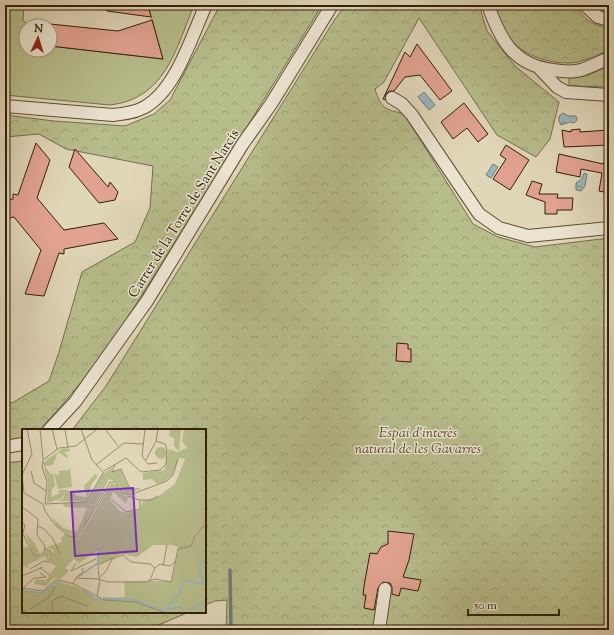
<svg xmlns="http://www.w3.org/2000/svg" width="614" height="635" font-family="'Sorts Mill Goudy',serif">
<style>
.grass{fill:#b7bc8b;stroke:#756e4a}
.forest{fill:url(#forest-crowns);stroke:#756e4a}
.water{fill:url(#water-ripples);stroke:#717a73}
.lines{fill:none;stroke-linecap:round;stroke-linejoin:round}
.stream{stroke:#717a73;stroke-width:3.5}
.building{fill:#e1a390;stroke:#332008}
.minor-casing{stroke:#5e4e34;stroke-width:14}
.minor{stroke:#ebe4d1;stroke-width:12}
.labels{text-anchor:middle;stroke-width:3;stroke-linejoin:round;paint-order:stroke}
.street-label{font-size:14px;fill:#332008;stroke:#ebe4d1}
.park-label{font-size:14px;font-style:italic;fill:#544729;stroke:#ebe4d1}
.inset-river{fill:none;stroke:#9ab6bb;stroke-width:2}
.inset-road{fill:none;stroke:#9b8d72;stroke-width:1}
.view{fill:#7b2cbf;fill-opacity:0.15;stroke:#7b2cbf;stroke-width:2}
.inset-edge{fill:none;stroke:#332008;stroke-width:2}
</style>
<defs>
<pattern id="forest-crowns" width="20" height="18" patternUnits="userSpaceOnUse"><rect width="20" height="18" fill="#b7bc8b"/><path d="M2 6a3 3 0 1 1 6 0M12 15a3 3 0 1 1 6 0" fill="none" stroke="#9ea176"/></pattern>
<pattern id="water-ripples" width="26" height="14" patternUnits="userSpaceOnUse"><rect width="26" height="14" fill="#9ab6bb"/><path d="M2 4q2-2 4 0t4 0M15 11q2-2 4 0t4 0" fill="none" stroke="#7e9496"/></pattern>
</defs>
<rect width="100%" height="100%" fill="#e0d6b8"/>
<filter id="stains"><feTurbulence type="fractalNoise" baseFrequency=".005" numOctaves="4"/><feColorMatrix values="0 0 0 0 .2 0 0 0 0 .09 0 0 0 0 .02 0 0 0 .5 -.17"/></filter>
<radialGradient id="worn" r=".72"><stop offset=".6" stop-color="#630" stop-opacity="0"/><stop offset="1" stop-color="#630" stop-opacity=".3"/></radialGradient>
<path class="grass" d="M5 5H24L23 20 28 26H26V50H50V46L163 59 148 5H194C176 49 165 99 110 105L5 95Z"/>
<g class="forest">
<path d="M220 5H322C279 76 235 146 191 216 145 290 101 367 39 430H23V438L19 440H5V398L12 403 49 381 59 352 82 272 135 242 150 208 153 166 66 149 39 134 5 137V115L54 121 125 126 154 114 170 100Z"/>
<path d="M346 5H479L487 31 515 66 559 102 550 139 536 157 497 135 419 18 384 82 375 89C381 109 385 109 404 114L473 224 498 237 535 247 609 238V630H226L227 600 215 601 205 605V430H72L106 386 335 19Z"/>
<path d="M495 5H575C583 18 593 27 609 27V50C597 55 584 62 571 63 545 64 512 52 502 26 499 19 497 12 495 5Z"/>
<polygon points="609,66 609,87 569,86 569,78 588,75"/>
<polygon points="23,461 23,612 189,612 147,630 5,630 5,463"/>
</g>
<g class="water">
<polygon points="424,92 435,105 429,110 418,97"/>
<polygon points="563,113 568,116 576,116 577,120 574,123 570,122 561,125 559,121 559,116"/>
<polygon points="493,164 498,167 491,178 486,175"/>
<polygon points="584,173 587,174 585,186 581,191 576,190 576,183 582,179"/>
</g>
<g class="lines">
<polyline class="stream" points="230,570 231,630"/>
</g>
<g class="building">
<polygon points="107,5 148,5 151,17 107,11"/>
<polygon points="152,20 163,59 50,46 50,24 118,31"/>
<polygon points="417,44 452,91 440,100 420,75 405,77 394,91 389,91 386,94 385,100 383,99 405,52 410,57"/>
<polygon points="464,103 488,134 478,142 467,128 453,139 441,122"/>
<polygon points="580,129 580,132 609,130 609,145 564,147 562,130 571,132 571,130"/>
<polygon points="36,143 50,160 37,198 64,230 104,223 118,239 64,249 64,254 59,253 44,296 25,294 41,250 14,217 5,219 5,200 13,199 13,194 18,195"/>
<polygon points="506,145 529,160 510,190 493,179 506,159 500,155"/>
<polygon points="75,149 108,187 110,182 118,192 115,200 99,203 69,167"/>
<polygon points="559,154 603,164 604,162 609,163 609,193 599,191 602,173 581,169 580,177 556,172"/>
<polygon points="532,181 542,184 539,194 558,194 557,198 573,198 572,210 557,210 557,214 545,214 545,202 526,195"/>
<polygon points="397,343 408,344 408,349 411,349 411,362 396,361"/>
<polygon points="388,531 414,534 409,560 403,577 421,580 418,591 401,588 399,596 392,594 392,587 390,583 383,582 378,588 374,610 364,608 366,595 363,595 364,586 370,553 377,554 381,547 388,544"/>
</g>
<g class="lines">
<defs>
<g id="minor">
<path d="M488 5C500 39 513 65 553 70 562 71 572 73 581 70 590 67 600 62 609 58"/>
<polyline points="585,5 598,17 609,20"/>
<polyline points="540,69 557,87 566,92 609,95"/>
<polyline points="392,98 402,104 412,115 479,214 499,228 528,236 609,228"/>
<path d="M5 106 113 115C123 114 133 113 143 108 176 91 191 37 206 5"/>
<polyline points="49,430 75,402 147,301 242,145 271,104 332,5"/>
<polyline points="5,447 23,444"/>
<polyline points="379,630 385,589"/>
</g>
</defs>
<use href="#minor" class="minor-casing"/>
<use href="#minor" class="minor"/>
</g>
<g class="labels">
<g class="street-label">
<text transform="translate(183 213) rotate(-58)" y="5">Carrer de la Torre de Sant Narcís</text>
</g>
<g class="park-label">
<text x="418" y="437">Espai d'interès<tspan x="418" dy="16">natural de les Gavarres</tspan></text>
</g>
</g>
<g transform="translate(22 429)">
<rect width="184" height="184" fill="#e0d6b8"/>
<path d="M41 19 48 20V22L42 23 46 27 45 29 36 23 31 36 23 37 28 45H31L33 58 30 59 29 68 37 65V61H44L51 63 54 67 65 68 62 57 73 45 76 47 69 56 66 69 62 72H34L41 70 44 62 40 69 25 74 26 53 21 34ZM48 38 50 58 36 60 32 44 37 47V42L47 41Z" fill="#b7bc8b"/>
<path d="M148 0H159L157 22 152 17V9L147 7ZM162 0H184V184H8L7 180 4 181 7 184H0L1 160 16 165 38 153 53 157 76 170 103 168 102 152H150L156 118 151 116H131L115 128 100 125 75 136V122L57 134 52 130 43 139 47 142 38 151 31 149 24 157 12 155 14 150 24 151 34 137 28 134 32 121 25 118 40 113 39 110 43 104 53 109 59 106 89 54 95 55 98 63 106 69 104 75 91 62 88 71 98 82 104 84 118 81 121 72 137 67 153 55 163 30 157 29 151 45 144 52 135 55 130 50 121 51V44L142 41 147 20 155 23 165 19 160 12ZM133 24a6 6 0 1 1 12 0a6 6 0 1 1-12 0ZM91 38 89 42 99 41 107 60 115 61 107 65 102 64 95 53 87 50 65 92 54 107 48 106 35 97 30 88 41 99 53 103 56 101 65 79 43 78 40 74 65 73 81 45ZM3 103 13 115 18 125 13 126 10 122ZM6 118 13 127 20 126 24 120 28 122 29 125 26 133 23 127 5 136 7 139 0 136V119Z" fill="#b7bc8b"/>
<path class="inset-river" d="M57 147 76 134V119M60 161 74 170H78M0 162 21 164 33 154 39 153M81 169 113 171 140 181 158 178 163 184M145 179 156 166 162 151 182 155 176 137 184 130M169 181 184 172"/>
<path class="inset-road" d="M18 0 21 30M30 0 35 20M43 0 46 19M59 0 70 31 82 44M83 0 96 17M123 0 120 27 126 35 135 34M124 31 134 12 136 0M93 35 90 43 99 40 108 60H118M74 36 102 14 121 15M9 42 12 54 24 62M82 42 104 29 119 43 138 41 144 35 145 20 143 15 134 12M0 63 21 75M2 63 0 46 10 25 5 0M105 67 118 71H129L136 67M89 70 104 83 118 80V71M21 75 23 82 33 96 47 107 54 108 59 103 88 53H94L100 64 108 66 145 52 151 46 156 30M23 75 25 53 20 38 21 31 37 19 54 17 75 0M23 75 64 73 81 44M0 78 16 90 15 106 23 117 22 123 16 127 11 125 0 103M0 93 3 96 1 104M16 97 22 100 31 110 38 125M22 132 27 133 30 126 29 122 23 119M54 134 49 142 74 130M141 137 145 116M18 139 28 146M133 139 138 135 148 137 153 133M8 140 22 132M0 147 21 138M54 148 60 145 61 139M77 148 76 136 91 129M76 150 86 153H123L134 150 149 153 156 120 169 117 173 107 184 95M128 151 133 139M51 155 54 149 76 150 84 142 90 130 101 126 109 133 128 135 133 139M0 159 21 162 32 152 37 151 52 155 82 171 113 173 144 184M1 159 12 149 24 148 18 144M75 167 78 151M0 183 7 181 27 168 33 158M31 184 30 172 39 167 65 177 67 175"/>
<path class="view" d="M111 59 115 122 53 127 49 63Z"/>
<rect width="184" height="184" class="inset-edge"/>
</g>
<rect width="614" height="635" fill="none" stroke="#e0d6b8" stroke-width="20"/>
<rect x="6" y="6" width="602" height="623" fill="none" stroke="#332008" stroke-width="2"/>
<rect x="10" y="10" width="594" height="615" fill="none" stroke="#332008"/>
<g transform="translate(38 38) rotate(4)"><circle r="19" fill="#ebe4d1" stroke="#a19681"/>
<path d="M0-3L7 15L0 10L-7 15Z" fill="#8f2418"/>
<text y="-6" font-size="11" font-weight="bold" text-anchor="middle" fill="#332008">N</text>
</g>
<path d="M468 609v6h91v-6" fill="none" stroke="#332008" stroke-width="2"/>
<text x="474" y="609" font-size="12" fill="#332008" stroke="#ebe4d1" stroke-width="3" paint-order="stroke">50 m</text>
<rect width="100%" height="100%" filter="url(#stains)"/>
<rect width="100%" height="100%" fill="url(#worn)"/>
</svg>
